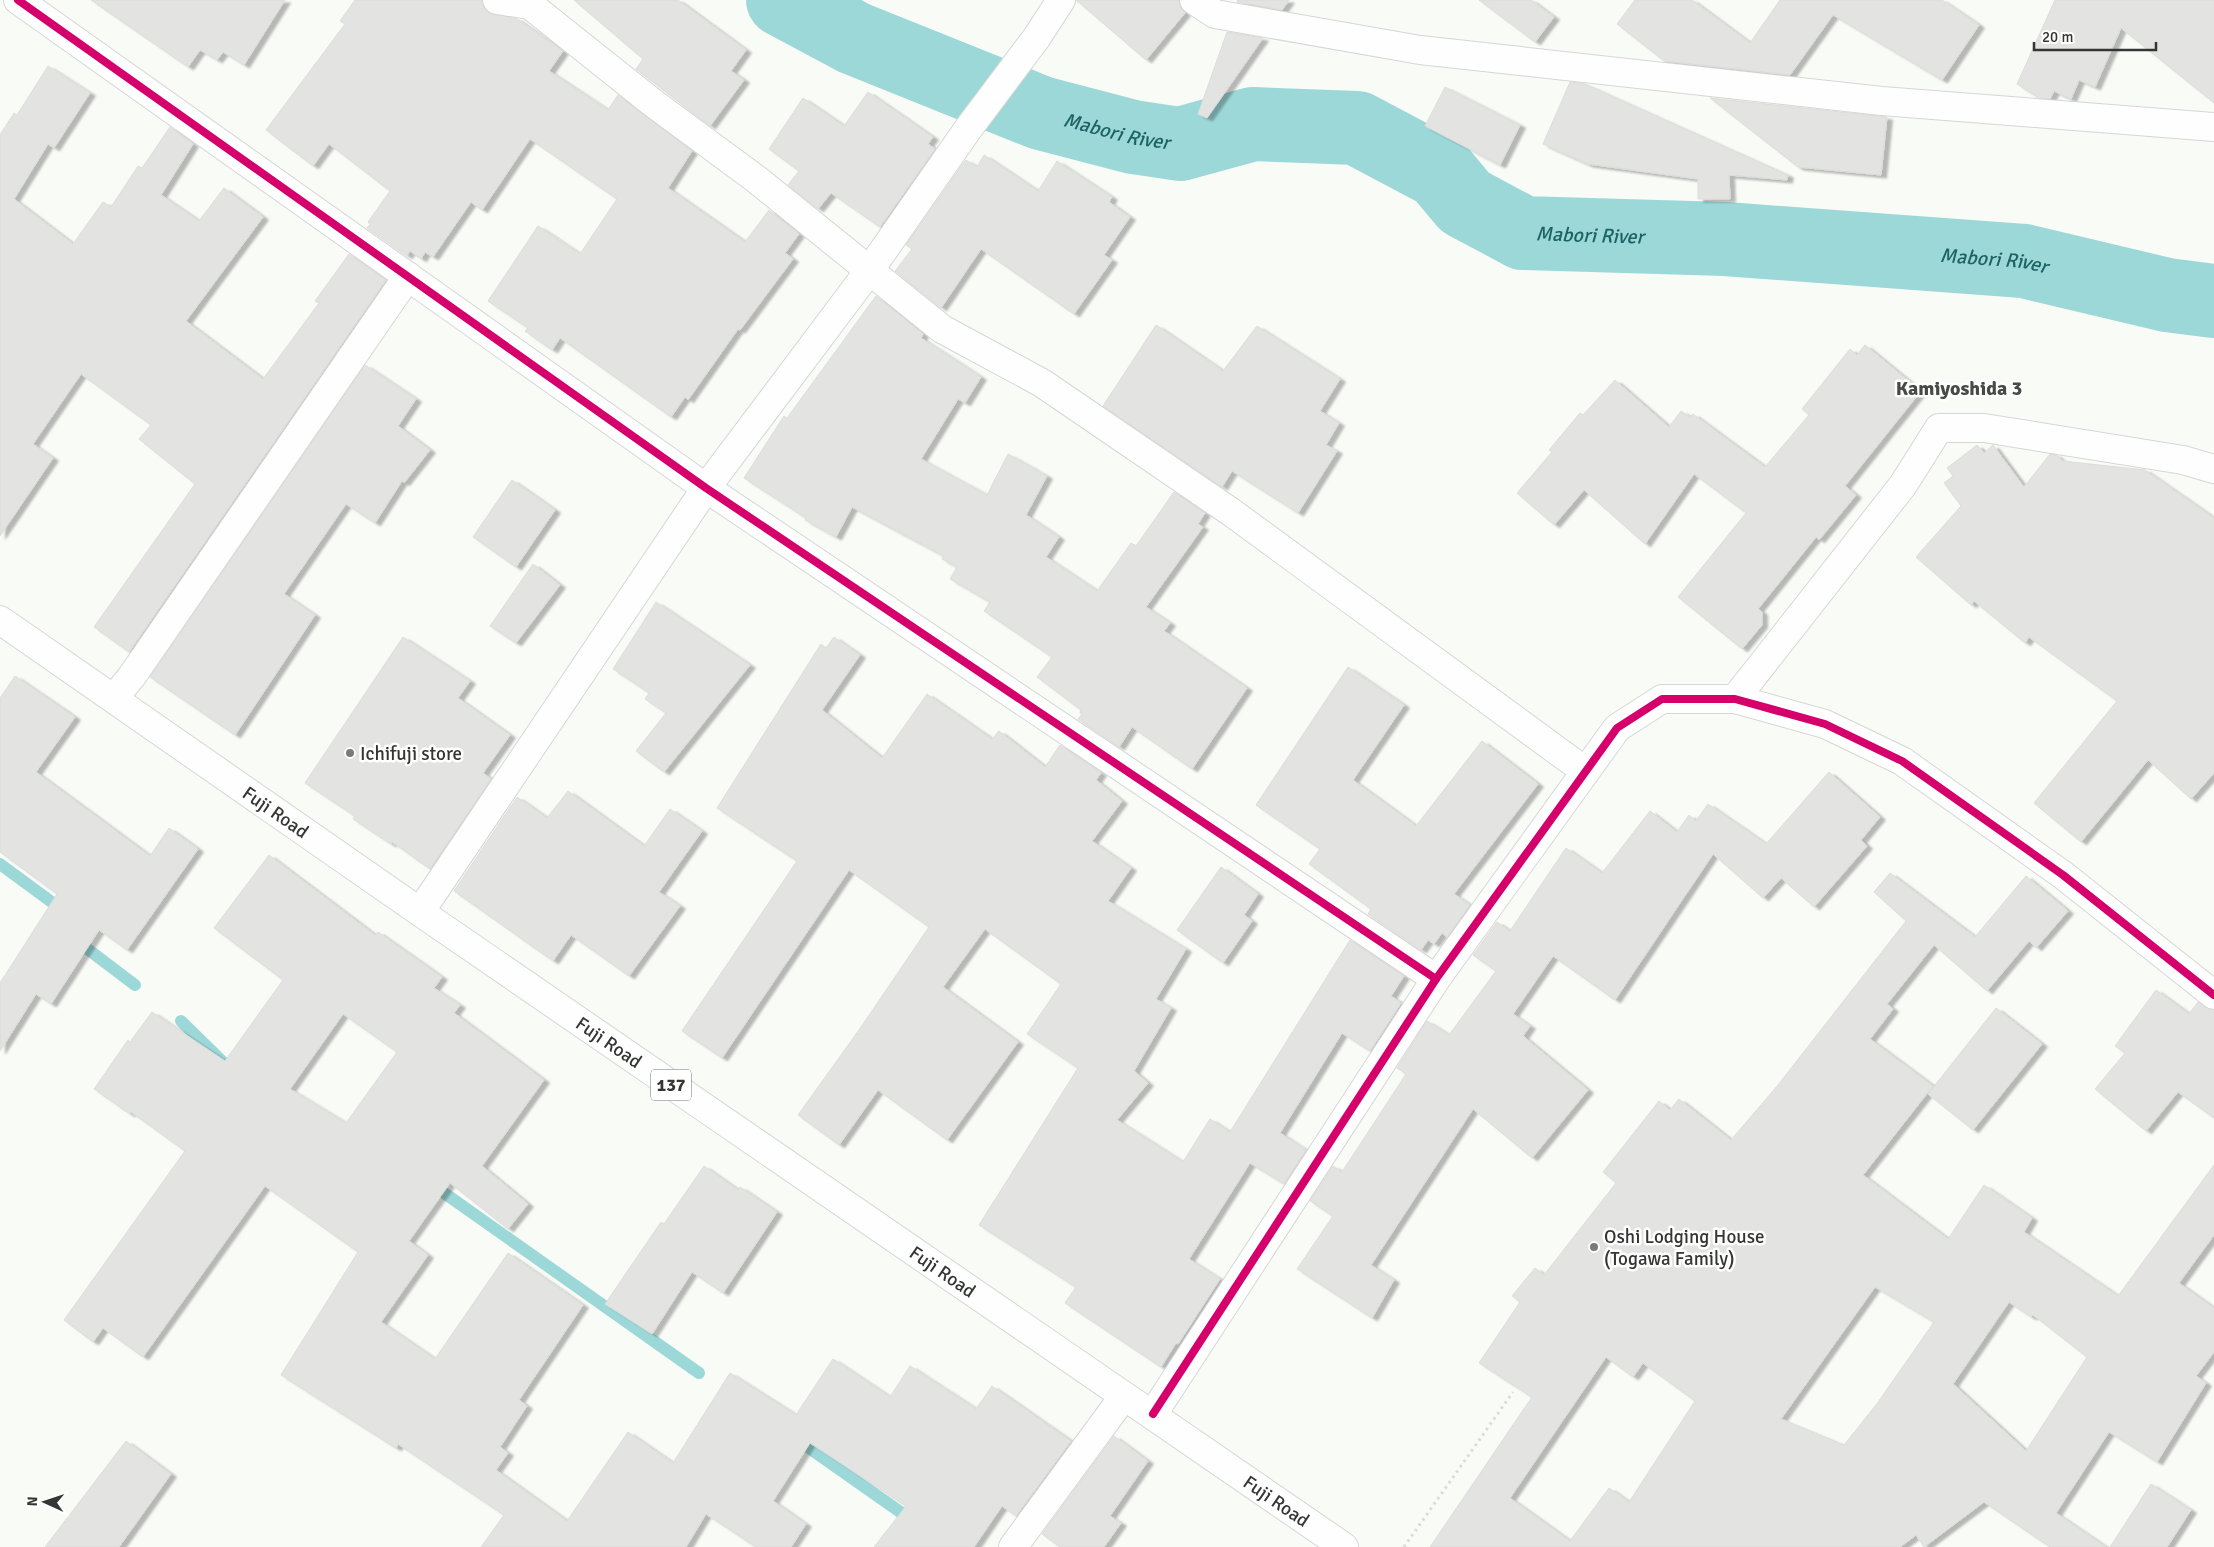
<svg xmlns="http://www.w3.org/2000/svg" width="2214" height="1547" font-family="Signika,sans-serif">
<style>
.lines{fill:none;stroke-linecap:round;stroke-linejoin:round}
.stream{stroke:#9dd8d8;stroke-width:12}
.river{stroke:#9dd8d8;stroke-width:74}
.building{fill:#e3e3e1;stroke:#dcddda;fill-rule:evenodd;filter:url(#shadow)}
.minor-casing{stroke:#d5d7d4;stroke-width:30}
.highway-casing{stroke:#d5d7d4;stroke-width:30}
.path{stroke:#dadbda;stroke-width:3;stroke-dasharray:2.5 4;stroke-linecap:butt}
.minor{stroke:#fefefe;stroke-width:28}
.highway{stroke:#fefefe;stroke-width:28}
.cycleway-casing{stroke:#fff;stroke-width:11}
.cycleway{stroke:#d6006c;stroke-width:8}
.poi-dot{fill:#797b78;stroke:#fff;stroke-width:2}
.labels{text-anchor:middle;stroke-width:5;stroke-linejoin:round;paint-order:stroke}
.shield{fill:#fff;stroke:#717271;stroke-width:1}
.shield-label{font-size:18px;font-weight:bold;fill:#343634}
.poi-label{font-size:19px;fill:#343634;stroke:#fff;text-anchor:start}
.street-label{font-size:19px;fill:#343634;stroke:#fff}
.water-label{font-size:20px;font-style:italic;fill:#1d6364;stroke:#fff}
.neighbourhood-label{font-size:20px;font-weight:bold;fill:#454a44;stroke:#fff}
</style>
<defs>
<filter id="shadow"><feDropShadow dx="5.5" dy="3" stdDeviation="1" flood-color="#0004"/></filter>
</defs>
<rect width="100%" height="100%" fill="#f9fbf7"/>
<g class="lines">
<g class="stream">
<polyline points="0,864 53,903 59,916"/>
<polyline points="73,938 135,985"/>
<polyline points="181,1021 230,1069"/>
<polyline points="430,1183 699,1373"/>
<polyline points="795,1438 913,1521"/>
</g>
<path class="river" id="s1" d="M783 0 854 38 1041 113 1133 137 1180 144 1253 124 1357 128 1440 172 1465 202 1523 233 1725 239 2024 261 2167 295 2214 301"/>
</g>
<g class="building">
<polygon points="91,0 285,0 244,65 223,52 217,60 200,50 188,67"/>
<polygon points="355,0 482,0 483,6 488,12 517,19 563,51 549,71 608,110 618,95 692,151 668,188 745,242 769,210 799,234 785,253 793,259 740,330 738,329 688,400 685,397 671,417 560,338 552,350 525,331 528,328 488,301 538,226 580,254 617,199 530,139 482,210 471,202 433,257 425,252 421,259 410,251 407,256 367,228 370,224 368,222 390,191 329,144 313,166 266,130 345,24 340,21"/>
<polygon points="574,0 678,0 746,50 731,71 744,80 710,126 636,69 643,59"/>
<polygon points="1076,0 1179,0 1180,7 1185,13 1146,60"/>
<polygon points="1238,0 1289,0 1282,10 1237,2"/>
<polygon points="1479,0 1531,0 1554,17 1535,42"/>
<polygon points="1635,0 1692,0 1750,43 1780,0 1942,0 1979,25 1942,80 1833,15 1790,75 1664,61 1617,24"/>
<polygon points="2055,0 2214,0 2214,103 2121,28 2095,87 2079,80 2071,99 2054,91 2050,99 2039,98 2017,84"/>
<polygon points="1227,32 1263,38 1207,118 1198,114"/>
<polygon points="48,66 90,93 54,148 48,144 14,199 73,244 103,202 111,207 138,166 142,168 170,127 193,144 161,195 199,221 224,188 263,217 186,321 263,379 319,303 315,301 349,254 386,280 129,652 94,627 195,484 139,439 151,425 81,374 33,444 53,458 0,536 0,135 14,113 17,115"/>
<polygon points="1570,82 1585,84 1788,175 1787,180 1729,175 1730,199 1698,199 1698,179 1588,164 1543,144"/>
<polygon points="1445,87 1520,125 1500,165 1425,126"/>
<polygon points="868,92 933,137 928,144 935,149 880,227 831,193 818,209 788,185 799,171 769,149 803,98 844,126"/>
<polygon points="1710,98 1887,117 1881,175 1798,167"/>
<polygon points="984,155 1038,191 1057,161 1112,197 1109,202 1130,217 1104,255 1112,260 1074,314 981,249 941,308 895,271 912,249 906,245 960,168 966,160 977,167"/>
<polygon points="876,296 923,334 921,338 981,377 965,403 958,399 921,459 987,495 1008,454 1047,476 1026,515 1059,537 1046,557 1097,591 1131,543 1136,546 1174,492 1205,513 1198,524 1203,527 1146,607 1170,623 1164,631 1247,688 1192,769 1132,727 1119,747 1078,719 1082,714 1080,713 1081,710 1037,677 1052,657 984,611 990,602 950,579 957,567 942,559 944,556 852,507 836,537 805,520 806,518 744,478 784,416 787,418"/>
<polygon points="1156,325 1223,371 1257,326 1340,379 1320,411 1339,423 1326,445 1337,451 1298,513 1232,471 1222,487 1103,406"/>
<polygon points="1865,345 1921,391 1845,486 1856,495 1819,540 1816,537 1758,609 1762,612 1762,625 1742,649 1678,597 1746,513 1694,474 1645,544 1584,490 1554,525 1517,493 1552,452 1549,450 1580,413 1583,415 1615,380 1669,427 1681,411 1690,417 1693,414 1765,467 1809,415 1802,409 1850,349 1857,355"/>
<polygon points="365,365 416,399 398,426 430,450 404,483 402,481 375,523 346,504 284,594 315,615 235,735 150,677"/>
<polygon points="1977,445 1984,453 1993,445 2024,487 2050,454 2056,455 2063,461 2145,470 2214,518 2214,773 2191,799 2148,760 2081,842 2034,803 2117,701 2029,637 2025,643 1974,601 1971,605 1916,557 1961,506 1944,483 1953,476 1947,468"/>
<polygon points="512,480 555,510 516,567 473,537"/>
<polygon points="533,564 560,585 516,643 490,626"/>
<polygon points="656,602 750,665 664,772 636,751 666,713 645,699 649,693 613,669"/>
<polygon points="403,637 470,681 458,698 510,735 483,773 491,779 430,869 392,842 391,844 353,819 355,816 305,783"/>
<polygon points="834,637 860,655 822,710 882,758 927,694 992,739 999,731 1045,767 1060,745 1101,773 1096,780 1122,801 1092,841 1131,868 1108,901 1186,949 1156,999 1171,1008 1134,1071 1148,1083 1117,1120 1183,1162 1210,1119 1230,1132 1350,940 1404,976 1391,996 1401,1003 1370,1051 1342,1033 1280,1133 1306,1150 1284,1184 1250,1163 1189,1259 1220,1279 1178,1344 1176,1343 1161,1367 1065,1303 1076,1287 979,1225 1078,1068 1027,1034 1061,984 985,929 943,987 1018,1042 947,1140 878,1090 839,1145 798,1115 859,1030 929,927 849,870 722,1058 682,1031 797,861 717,808 821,644 826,648"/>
<polygon points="1348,667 1404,705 1353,780 1416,826 1482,741 1538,784 1454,894 1470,905 1447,937 1442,933 1434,944 1428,940 1421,950 1368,914 1371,909 1309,864 1320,849 1256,805"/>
<polygon points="15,676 75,717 36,772 150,856 169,828 198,849 127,950 99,930 51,1004 36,994 0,1051 0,983 57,894 0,852 0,698"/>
<polygon points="1829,772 1880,817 1861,840 1867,846 1814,907 1781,878 1763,898 1713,854 1615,1000 1553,956 1513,1014 1530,1026 1523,1036 1588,1090 1532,1158 1473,1109 1371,1265 1394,1280 1372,1318 1297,1269 1333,1216 1310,1201 1333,1166 1342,1172 1406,1074 1397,1068 1427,1021 1449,1035 1496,971 1473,955 1497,922 1510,931 1566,848 1602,873 1650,811 1677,832 1689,815 1696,821 1708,804 1766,844"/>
<polygon points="568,791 644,846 670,809 702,831 659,892 680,906 629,976 571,935 553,961 454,891 517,797 547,818"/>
<path d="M269 855 375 935 378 932 442 977 434 988 460 1005 454 1013 544 1080 482 1166 528 1204 508 1229 450 1183 409 1241 428 1255 381 1322 435 1359 508 1253 583 1305 519 1400 527 1406 500 1447 508 1453 496 1470 567 1521 628 1432 673 1463 730 1373 796 1415 833 1359 890 1397 910 1366 976 1409 992 1386 1071 1441 1016 1516 1002 1506 974 1547H874L906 1506 810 1443 773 1501 806 1524 791 1547H756L706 1514 686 1547H481L504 1515 398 1444 396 1448 281 1375 358 1252 265 1186 143 1357 103 1328 93 1342 64 1320 185 1151 131 1112 130 1114 94 1089 128 1040 130 1042 152 1012 225 1061 283 980 214 928ZM343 1014 397 1052 346 1123 290 1089Z"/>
<polygon points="1221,867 1258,894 1244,915 1252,921 1223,963 1177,930"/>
<path d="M1890 873 1975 937 2026 876 2068 911 2036 948 2029 941 1987 991 1934 945 1907 979 1887 1004 1893 1009 1870 1039 1933 1086 1863 1175 1948 1239 1984 1185 2032 1218 2024 1232 2118 1296 2214 1165V1235L2179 1283 2214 1308V1352L2196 1376 2206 1383 2157 1462 2109 1432 2056 1513 2106 1547H2050L1984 1502 1924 1547 1916 1535 1900 1547H1430L1532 1397 1479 1363 1520 1302 1512 1296 1535 1268 1544 1275 1616 1183 1603 1172 1659 1101 1670 1110 1679 1099 1731 1140 1778 1085 1906 921 1874 892ZM1875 1287 1934 1322 1876 1405 1844 1445 1781 1419ZM2009 1302 2031 1317 2033 1315 2087 1357 2026 1451 1953 1384ZM1606 1357 1633 1377 1643 1363 1695 1401 1629 1502 1609 1488 1570 1541 1510 1498Z"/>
<polygon points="2156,990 2189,1014 2198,1002 2205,1007 2214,1010 2214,1118 2178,1092 2146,1131 2095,1089 2125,1053 2115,1046"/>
<polygon points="1996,1008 2042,1044 1973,1130 1928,1094"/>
<polygon points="704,1166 738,1190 740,1187 777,1212 723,1293 692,1272 652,1334 605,1304 661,1222 664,1224"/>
<polygon points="1114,1436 1148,1461 1110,1516 1121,1523 1104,1547 1060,1547 1042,1534"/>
<polygon points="126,1441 171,1474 119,1547 45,1547"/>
<polygon points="2151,1484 2191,1510 2167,1547 2110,1547"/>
</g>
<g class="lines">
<defs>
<g id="minor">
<polyline points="18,0 706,488 1436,979"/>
<polyline points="497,0 530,5 653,103 756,179 942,329 1042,383 1231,512 1585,771"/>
<polyline points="1194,0 1215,14 1420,50 1882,101 2214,127"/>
<polyline points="114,698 132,676 408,276"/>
<polyline points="1735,699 1903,485 1939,428 1984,428 2183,460 2214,469"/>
<polyline points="420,912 706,488 869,271 968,129 1037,37 1061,0"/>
<polyline points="1153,1414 1436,979 1617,728 1662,699 1735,699 1825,724 1902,761 2063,875 2214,995"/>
<polyline points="1013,1547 1124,1396"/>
</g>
<g id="highway">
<path id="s2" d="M0 620 420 912 1344 1547"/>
</g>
</defs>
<use href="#minor" class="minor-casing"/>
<use href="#highway" class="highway-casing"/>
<polyline class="path" points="1404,1547 1513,1392"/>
<use href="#minor" class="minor"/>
<use href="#highway" class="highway"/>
<defs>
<g id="cycleway">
<polyline points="18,0 706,488 1436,979"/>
<polyline points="1153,1414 1436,979 1617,728 1662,699 1735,699 1825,724 1902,761 2063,875 2214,995"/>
</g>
</defs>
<use href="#cycleway" class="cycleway-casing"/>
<use href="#cycleway" class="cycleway"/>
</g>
<g class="poi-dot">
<circle cx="350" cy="753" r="5"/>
<circle cx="1594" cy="1247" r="5"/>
</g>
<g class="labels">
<rect class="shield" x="651" y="1069.5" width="40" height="31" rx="4"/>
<g class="shield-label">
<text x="671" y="1091">137</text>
</g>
<g class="poi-label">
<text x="360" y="760">Ichifuji store</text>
<text x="1604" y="1243">Oshi Lodging House<tspan x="1604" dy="22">(Togawa Family)</tspan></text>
</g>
<g class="street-label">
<text dy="7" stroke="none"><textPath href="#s2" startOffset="336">Fuji Road</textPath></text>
<text dy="7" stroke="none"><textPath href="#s2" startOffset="741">Fuji Road</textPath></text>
<text dy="7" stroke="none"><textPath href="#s2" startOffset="1146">Fuji Road</textPath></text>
<text dy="7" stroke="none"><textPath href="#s2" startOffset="1551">Fuji Road</textPath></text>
</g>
<g class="water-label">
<text dy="7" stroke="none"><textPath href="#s1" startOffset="360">Mabori River</textPath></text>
<text dy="7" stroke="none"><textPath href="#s1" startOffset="870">Mabori River</textPath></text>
<text dy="7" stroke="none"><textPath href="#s1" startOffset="1275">Mabori River</textPath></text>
</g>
<g class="neighbourhood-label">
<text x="1959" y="395">Kamiyoshida 3</text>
</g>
</g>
<g transform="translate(45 1502) rotate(273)" stroke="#ffffff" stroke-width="4" paint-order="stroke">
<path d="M0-4L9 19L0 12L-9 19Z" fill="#343634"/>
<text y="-8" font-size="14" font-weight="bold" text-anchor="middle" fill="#343634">N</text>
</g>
<path d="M2034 42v8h122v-8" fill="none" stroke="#343634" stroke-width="2.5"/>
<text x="2042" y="42" font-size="15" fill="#343634" stroke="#ffffff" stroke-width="4" paint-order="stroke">20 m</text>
</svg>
